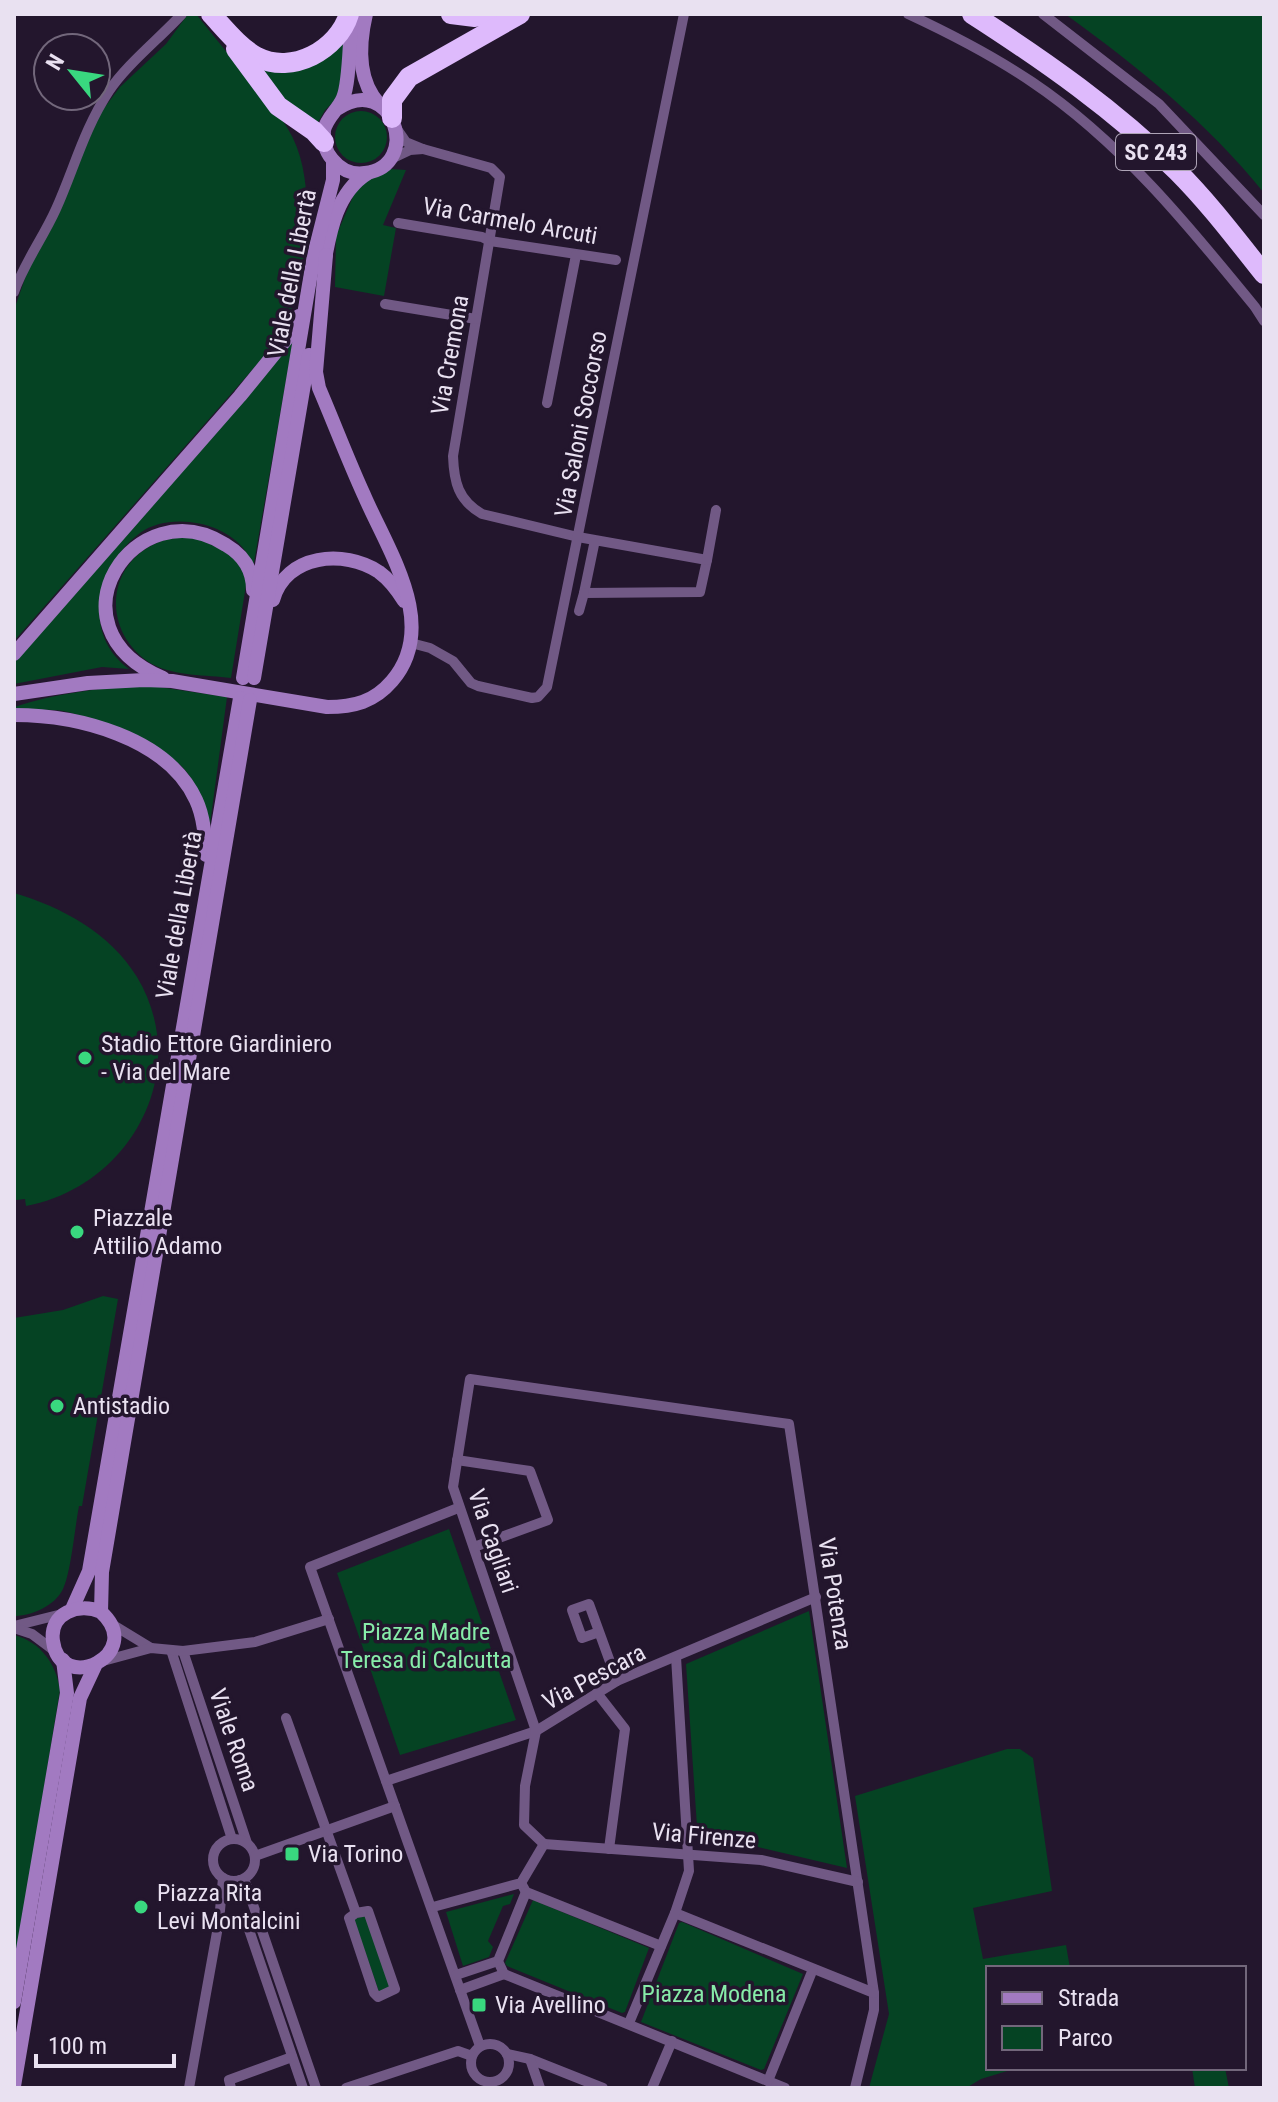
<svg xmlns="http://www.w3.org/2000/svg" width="1278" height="2102" font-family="'Roboto Condensed',sans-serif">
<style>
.green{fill:#054323}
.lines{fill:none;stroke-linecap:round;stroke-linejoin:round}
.street{stroke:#715985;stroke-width:10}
.secondary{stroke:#a27ac1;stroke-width:14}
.highway{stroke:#debafc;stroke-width:20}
.poi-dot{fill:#39d87f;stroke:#23162d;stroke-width:3}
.labels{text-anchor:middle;stroke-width:7;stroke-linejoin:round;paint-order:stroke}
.shield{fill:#23162d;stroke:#aea4b6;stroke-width:2}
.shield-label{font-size:22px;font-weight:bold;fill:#e9e1f1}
.street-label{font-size:24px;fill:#e9e1f1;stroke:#23162d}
.poi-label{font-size:24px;fill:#e9e1f1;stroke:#23162d;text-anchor:start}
.park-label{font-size:24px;fill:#87eca9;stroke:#23162d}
</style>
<rect width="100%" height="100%" fill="#23162d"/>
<g class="green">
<path d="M188 14H196C216 39 237 65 258 90 268 103 280 115 288 129 321 182 306 283 281 337L14 641V310L29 267 102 111 120 87 166 44Z"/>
<path d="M1065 14H1264V193C1208 123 1137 66 1065 14Z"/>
<polygon points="346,32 340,95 325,110 316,126 294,111 257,63 275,68"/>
<circle cx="361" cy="137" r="26"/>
<polygon points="391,169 406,170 383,225 396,228 384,296 335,287 336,236 358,185"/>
<path d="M294 335 253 568C251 563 249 556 246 552 225 521 169 512 140 533 96 566 81 634 129 669L102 667 14 684V663L143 515Z"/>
<path d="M183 537 199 539 233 555 247 579 231 678C206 675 174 676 152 664 102 634 104 564 159 542 167 539 176 538 183 537Z"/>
<path d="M145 685 227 697 209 832C205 808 201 789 185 770 168 749 90 716 63 711 47 709 30 710 14 711V707C56 693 101 688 145 685Z"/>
<path d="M14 893C62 907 110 933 137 977 194 1072 129 1187 26 1206L25 1199 16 1200 14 1208Z"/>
<path d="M103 1296 118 1299 82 1506H79C75 1526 71 1573 63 1589 55 1606 31 1616 14 1616V1318L63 1310Z"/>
<polygon points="449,1529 516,1720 400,1755 337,1573"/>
<polygon points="809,1611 847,1868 758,1847 698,1841 686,1664"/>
<path d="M14 1635C41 1642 56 1664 60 1690L14 1970Z"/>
<polygon points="1007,1749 1020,1749 1033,1758 1052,1891 973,1908 983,1959 1066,1945 1070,1968 988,1968 988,2068 1017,2068 981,2079 966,2088 869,2088 889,2014 855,1796"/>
<polygon points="514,1894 510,1904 503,1906 488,1941 493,1947 489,1957 463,1966 446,1912"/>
<polygon points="533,1900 649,1948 625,2012 622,2013 507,1966 505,1963"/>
<polygon points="364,1916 367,1917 391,1986 379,1992 354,1919"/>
<polygon points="682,1922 803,1974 764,2069 761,2070 641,2022 679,1923"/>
<polygon points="1192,2068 1225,2068 1229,2088 1195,2088"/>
</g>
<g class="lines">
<g class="street">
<path d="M908 14C951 34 992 55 1032 82 1120 141 1189 226 1255 307L1264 321"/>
<polyline points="1043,14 1159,104 1264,215"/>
<path d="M423 149 491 168 500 177 453 456C454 482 458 500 482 514L578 537 707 560 700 592 584 593 595 540"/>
<polyline points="391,159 410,150 423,149 406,142 397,129"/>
<polyline points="398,223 482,237 490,241 616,260"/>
<path d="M14 292C24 263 43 238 56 209 74 169 84 129 109 91 126 65 160 38 182 14"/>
<polyline points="385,304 476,319"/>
<polyline points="547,403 576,255"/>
<polyline points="707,560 716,510"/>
<polyline points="579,611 584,593"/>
<polyline points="411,643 430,648 453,661 471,683 478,686 532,698 538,697 547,687 684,14"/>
<polyline points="457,1460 530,1471 548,1520 474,1547"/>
<polyline points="458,1508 310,1567 480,2046"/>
<polyline points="110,1623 151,1648"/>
<polyline points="14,1626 62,1614"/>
<polyline points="14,1628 32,1634 56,1652"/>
<polyline points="599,1632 582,1638 572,1610 589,1604 617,1681"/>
<polyline points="171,1650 232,1839"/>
<polyline points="183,1651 247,1843"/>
<polyline points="103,1661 151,1648 183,1651 255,1642 329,1619"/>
<polyline points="597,1693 625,1729 609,1849"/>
<polyline points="286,1718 356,1913 368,1911 395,1989 378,1997 374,1993 349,1918 356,1913"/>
<polyline points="386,1781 536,1731 617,1681 816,1597"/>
<circle cx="234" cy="1860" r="21"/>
<polyline points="544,1844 524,1825 525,1786 536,1731 453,1487 470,1379 789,1424 874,1993 874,2010 855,2088"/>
<polyline points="544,1844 761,1860 858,1882"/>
<polyline points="255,1856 395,1806"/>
<polyline points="240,1880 246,1884 316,2088"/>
<polyline points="521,1883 526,1892 661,1946"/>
<polyline points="526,1892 498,1961 504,1974 785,2088"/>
<polyline points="433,1907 521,1883 544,1844"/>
<polyline points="675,1913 874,1993"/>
<polyline points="219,1921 238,1918 246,1921 303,2088"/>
<polyline points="456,1975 498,1961"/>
<polyline points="460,1990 504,1974"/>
<polyline points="629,2023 675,1913 689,1871 676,1657"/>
<circle cx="490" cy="2063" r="19"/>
<polyline points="507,2054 530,2059 603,2088"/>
<polyline points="530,2059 540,2088"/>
<polyline points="768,2081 813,1969"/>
<polyline points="189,2088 219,1921 223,1878"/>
<polyline points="231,2088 229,2080 292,2057"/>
<polyline points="346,2088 458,2051 472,2056"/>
<polyline points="652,2088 672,2041"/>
</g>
<g class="secondary">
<path d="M366 14C359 44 357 80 379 104"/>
<path d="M337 109C393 71 423 166 365 173 352 175 340 169 332 159 325 151 323 140 324 130 327 117 338 110 343 98 350 82 349 39 352 18"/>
<path d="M324 264C330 230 337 192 368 173"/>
<path d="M273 600C286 554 344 549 379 572 390 580 398 591 404 601"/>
<polyline points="14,654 240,396 288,337 299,316"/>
<path d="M163 678C42 627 136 487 226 545 243 555 253 570 253 590"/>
<polyline points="243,678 314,255 333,180 333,162"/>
<polyline points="254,678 309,355"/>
<path d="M14 694 88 683 144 680 172 681 327 707C354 707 374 702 392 681 440 625 388 551 364 495 348 460 334 423 319 388L316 372 326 255"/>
<path d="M14 715C77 715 167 737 196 800 204 817 205 837 206 855"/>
<polyline points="72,1609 89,1571 240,698"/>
<path d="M101 1612C79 1602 49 1613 53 1641 60 1696 147 1654 101 1612L102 1572 250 700"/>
<polyline points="14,2002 67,1693 63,1660"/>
<polyline points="14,2086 80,1698 95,1666"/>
</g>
<g class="highway">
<path d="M211 14C225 29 239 47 257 57 292 75 338 50 349 14"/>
<polyline points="451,14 475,17 493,14"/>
<path d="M972 14C1045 61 1115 110 1177 171 1209 203 1236 239 1264 274"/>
<polyline points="236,49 278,106 314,131 324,142"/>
<polyline points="392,118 392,100 409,77 520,14"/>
</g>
</g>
<g class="poi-dot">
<circle cx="85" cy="1058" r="8"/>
<circle cx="77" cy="1232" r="8"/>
<circle cx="57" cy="1406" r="8"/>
<rect x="284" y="1846" width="16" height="16" rx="4"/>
<circle cx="141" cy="1907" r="8"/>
<rect x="471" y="1997" width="16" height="16" rx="4"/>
</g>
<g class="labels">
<rect class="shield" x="1116" y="134" width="80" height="36" rx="6"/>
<g class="shield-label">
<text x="1156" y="160">SC 243</text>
</g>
<g class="street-label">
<text transform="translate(510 221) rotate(10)" y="8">Via Carmelo Arcuti</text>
<text transform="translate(292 273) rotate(-79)" y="8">Viale della Libertà</text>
<text transform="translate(450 355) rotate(-80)" y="8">Via Cremona</text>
<text transform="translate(581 424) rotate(-79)" y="8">Via Saloni Soccorso</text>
<text transform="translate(179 915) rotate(-80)" y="8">Viale della Libertà</text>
<text transform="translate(493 1541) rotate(71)" y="8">Via Cagliari</text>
<text transform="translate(835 1594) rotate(81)" y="8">Via Potenza</text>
<text transform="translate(594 1677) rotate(-28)" y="8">Via Pescara</text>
<text transform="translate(234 1740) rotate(71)" y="8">Viale Roma</text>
<text transform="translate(704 1836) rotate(5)" y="8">Via Firenze</text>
</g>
<g class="poi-label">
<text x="101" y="1052">Stadio Ettore Giardiniero<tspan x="101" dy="28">- Via del Mare</tspan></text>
<text x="93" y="1226">Piazzale<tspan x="93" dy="28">Attilio Adamo</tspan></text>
<text x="73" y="1414">Antistadio</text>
<text x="308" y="1862">Via Torino</text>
<text x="157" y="1901">Piazza Rita<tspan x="157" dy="28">Levi Montalcini</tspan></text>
<text x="495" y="2013">Via Avellino</text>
</g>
<g class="park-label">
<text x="426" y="1640">Piazza Madre<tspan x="426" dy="28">Teresa di Calcutta</tspan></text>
<text x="714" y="2002">Piazza Modena</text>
</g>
</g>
<rect width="1278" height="2102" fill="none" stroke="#e9e1f1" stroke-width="32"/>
<rect x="986" y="1966" width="260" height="104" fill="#23162d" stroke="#72677b" stroke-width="2"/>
<rect x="1002" y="1992" width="40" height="12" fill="#a27ac1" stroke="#72677b" stroke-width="2"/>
<text x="1058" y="2006" font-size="24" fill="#e9e1f1">Strada</text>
<rect x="1002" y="2026" width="40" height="24" fill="#054323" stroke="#72677b" stroke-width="2"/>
<text x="1058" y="2046" font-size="24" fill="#e9e1f1">Parco</text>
<g transform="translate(72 72) rotate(300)"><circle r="38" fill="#23162d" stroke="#72677b" stroke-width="2"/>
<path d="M0-6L14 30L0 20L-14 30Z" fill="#39d87f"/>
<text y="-12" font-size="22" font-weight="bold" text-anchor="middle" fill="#e9e1f1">N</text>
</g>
<path d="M36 2054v12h138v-12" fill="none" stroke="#e9e1f1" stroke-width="4"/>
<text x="48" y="2054" font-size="24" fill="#e9e1f1" stroke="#23162d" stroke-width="6" paint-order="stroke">100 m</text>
</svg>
